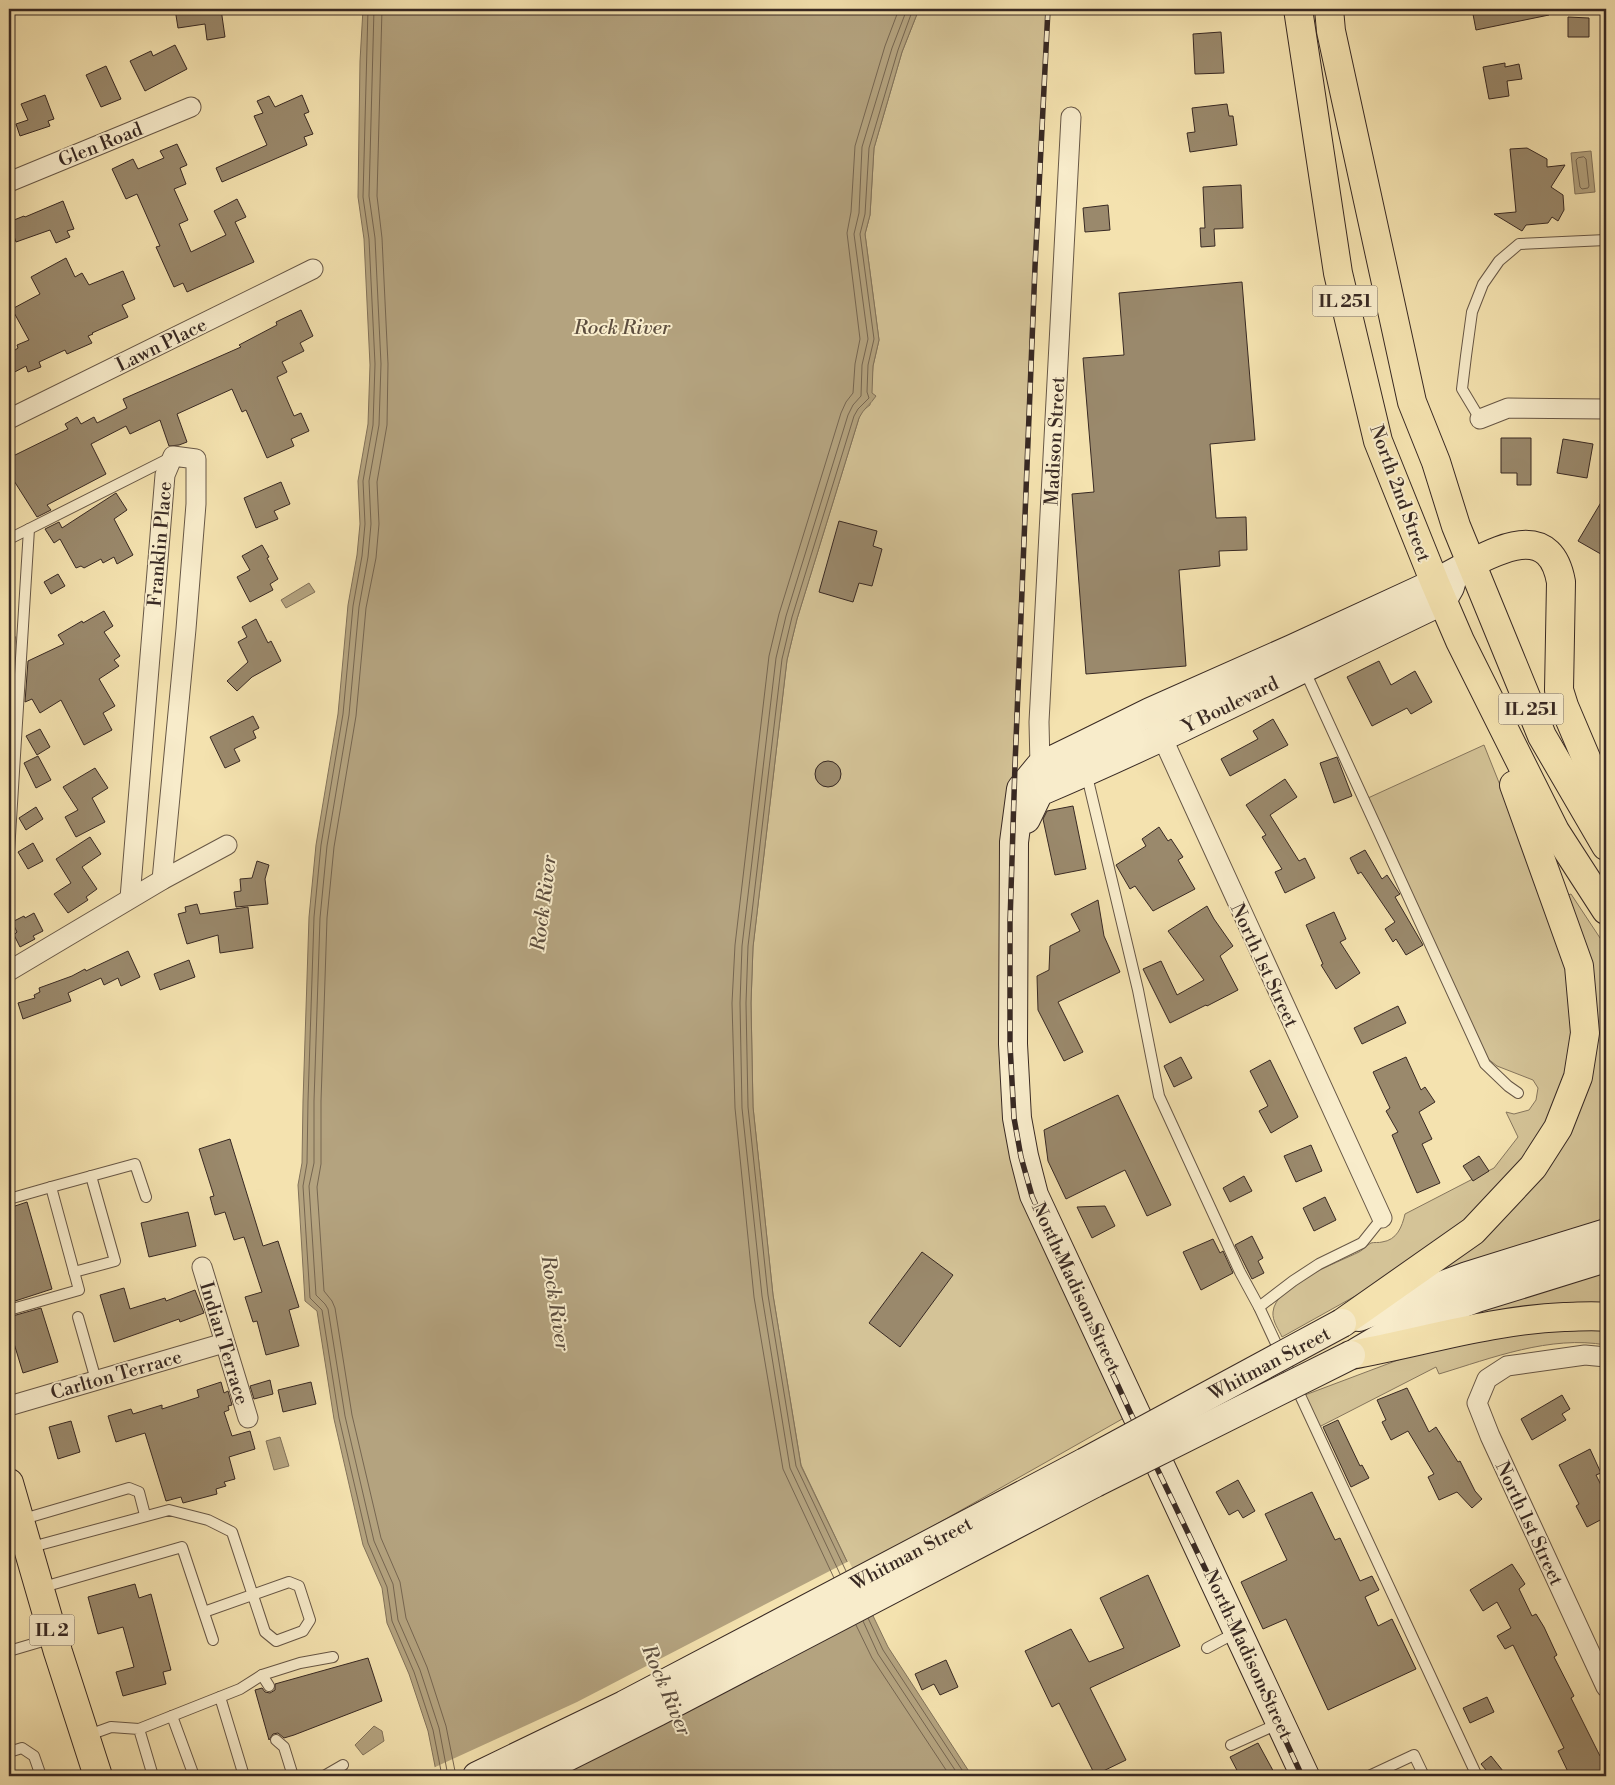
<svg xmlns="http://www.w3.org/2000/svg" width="1615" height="1785" font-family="'Libre Bodoni',serif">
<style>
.green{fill:#d4c397;stroke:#86765d}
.water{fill:#b4a37f;stroke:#82725a}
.pier{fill:#f4e2af}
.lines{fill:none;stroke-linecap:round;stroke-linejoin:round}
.shore{stroke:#766651;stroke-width:1}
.building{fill:#9a896c;stroke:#382923}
.lane-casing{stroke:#675746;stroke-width:12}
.street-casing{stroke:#675746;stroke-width:21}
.secondary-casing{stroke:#382923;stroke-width:30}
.primary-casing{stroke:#382923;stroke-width:30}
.lane{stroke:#f8eccb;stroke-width:10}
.street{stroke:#f8eccb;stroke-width:19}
.secondary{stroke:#f8eccb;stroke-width:28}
.primary{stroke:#f4e2af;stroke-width:28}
.rail-casing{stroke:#382923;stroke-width:5.5}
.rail{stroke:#f8eccb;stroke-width:4;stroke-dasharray:11;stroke-linecap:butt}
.secondary-bridge-casing{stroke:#382923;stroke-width:30;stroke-linecap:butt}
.secondary-bridge{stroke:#f8eccb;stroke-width:28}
.labels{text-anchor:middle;stroke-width:4;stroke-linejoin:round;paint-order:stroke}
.shield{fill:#f8eccb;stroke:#726455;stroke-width:1}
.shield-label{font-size:18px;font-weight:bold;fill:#382923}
.street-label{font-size:19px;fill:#382923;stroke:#f8eccb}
.water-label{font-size:20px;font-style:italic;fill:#5d4e3f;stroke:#f8eccb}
</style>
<rect width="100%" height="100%" fill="#f4e2af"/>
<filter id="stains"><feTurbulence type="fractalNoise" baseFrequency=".004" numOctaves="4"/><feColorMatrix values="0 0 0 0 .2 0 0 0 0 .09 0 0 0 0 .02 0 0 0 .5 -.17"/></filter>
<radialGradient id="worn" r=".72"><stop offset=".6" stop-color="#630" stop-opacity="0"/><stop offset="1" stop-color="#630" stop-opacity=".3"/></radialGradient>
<g class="green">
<polygon points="919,9 1048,9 1035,267 1015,765 1014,1118 1131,1414 852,1572 801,1465 773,1295 753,1107 751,1003 753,947 787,660 797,619 859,418 861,412 870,405 873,366 879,340 865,234 870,215 874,148 902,52"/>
<path d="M1484 745 1556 925 1567 964 1572 1032 1569 1064 1550 1122 1495 1197 1400 1271 1282 1337C1279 1330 1272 1321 1273 1312 1275 1285 1337 1263 1359 1252 1363 1250 1367 1245 1371 1243 1374 1242 1379 1243 1382 1242 1397 1240 1402 1227 1405 1214L1494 1168 1518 1137 1506 1112 1514 1114 1529 1110 1536 1100 1538 1088 1533 1080 1497 1066 1487 1058 1368 798Z"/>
<polygon points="1571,894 1606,947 1606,1220 1548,1236 1407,1285 1454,1255 1587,1070 1565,896"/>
<polygon points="1606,1267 1606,1307 1443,1324"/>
<path d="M1606 1325V1345C1550 1335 1492 1358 1439 1374L1436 1367 1319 1427 1305 1395 1406 1357 1488 1333Z"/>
</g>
<g class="water">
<path d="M363 9H919L902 52 874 148 870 215 865 234 879 340 873 366 872 393 876 396C871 404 863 409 859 418L797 619 787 660 753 947 751 1003 753 1107 773 1295 801 1466 888 1647 972 1776H437L428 1731 409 1674 387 1623 382 1588 363 1545 334 1419 317 1311 305 1301 298 1185 302 1163 303 1101 309 917 316 845 338 714 348 605 357 555 360 524 358 481 368 424 370 365 364 239 358 197 360 61Z"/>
<polygon points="1591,151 1595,192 1575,194 1571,153"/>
<polygon points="309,583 315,592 286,608 281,600"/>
<polygon points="280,1437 289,1466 274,1470 266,1441"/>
<polygon points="374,1726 382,1731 384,1741 363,1755 355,1745"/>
</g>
<polygon class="pier" points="849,1561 873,1612 559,1776 435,1776 433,1768 577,1702"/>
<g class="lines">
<g class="shore">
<polyline points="368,9 363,197 369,239 375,364 373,425 363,481 365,524 362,556 353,606 343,714 321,845 314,917 308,1101 307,1163 303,1186 310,1298 322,1310 339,1418 368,1543 387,1587 392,1621 414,1672 433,1730 442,1776"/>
<polyline points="374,9 369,196 375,238 381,364 379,425 369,481 371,524 368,557 359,607 349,715 327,846 320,918 314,1101 314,1163 309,1186 316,1295 325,1304 328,1309 345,1416 374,1541 393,1584 398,1620 420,1670 439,1728 448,1776"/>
<polyline points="382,9 377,196 382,238 388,364 387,425 377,482 379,524 376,558 366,608 356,716 334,847 327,918 321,1101 321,1164 317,1187 324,1291 332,1301 335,1308 352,1415 381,1538 400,1582 406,1618 427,1667 446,1726 456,1776"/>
<polygon points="1584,157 1586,159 1589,186 1588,188 1582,189 1580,187 1576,160 1578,158"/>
<polyline points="846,1571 796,1466 768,1295 748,1107 746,1003 748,946 782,659 792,617 854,416 858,409 869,398 867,392 868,365 874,339 860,234 865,214 869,148 898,50 913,9"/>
<polyline points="840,1574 790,1468 762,1296 742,1108 740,1003 742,946 776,658 786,616 848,415 853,405 861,396 862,365 868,339 854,234 859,213 862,147 892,48 907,9"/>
<polyline points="834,1578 783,1469 754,1297 735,1108 732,1003 735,945 769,656 779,614 841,413 846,402 853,393 855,364 860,339 847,233 851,212 855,146 885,46 899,9"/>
<polyline points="868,1618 883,1650 966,1776"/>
<polyline points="863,1621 878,1654 959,1776"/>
<polyline points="856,1625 872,1658 950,1776"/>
</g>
</g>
<g class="building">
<polygon points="175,9 221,9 225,37 207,40 205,24 178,28"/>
<polygon points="1472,9 1548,9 1549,15 1476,30"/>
<polygon points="1568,17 1589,18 1589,37 1568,37"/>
<polygon points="1221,32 1224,73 1195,74 1193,34"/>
<polygon points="175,45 187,69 145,91 130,61 151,51 153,56"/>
<polygon points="1505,63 1505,67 1519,64 1522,79 1507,81 1509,96 1489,99 1483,67"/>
<polygon points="106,66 121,99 101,107 86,75"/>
<polygon points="45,95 54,119 48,121 50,126 20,136 16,124 28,120 21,104"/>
<polygon points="302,95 309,112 304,114 313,134 304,137 307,145 222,182 216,168 267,145 254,116 263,113 257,101 269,96 275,107"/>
<polygon points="1227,104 1229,116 1233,116 1237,145 1190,152 1187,133 1195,132 1192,108"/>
<polygon points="177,144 187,165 180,168 186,184 174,189 188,220 179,224 191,252 226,235 214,211 237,199 246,217 235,222 254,262 187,292 183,283 174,287 156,247 160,246 137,194 126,199 112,169 133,159 138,169 164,158 160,151"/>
<polygon points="1527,148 1547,159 1547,167 1565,165 1551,187 1563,195 1564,210 1558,221 1552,217 1548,223 1526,225 1522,231 1494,214 1516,212 1510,149"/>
<polygon points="1241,185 1243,228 1214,229 1215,246 1201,247 1200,228 1205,228 1203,187"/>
<polygon points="63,201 74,229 67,231 70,237 56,243 50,230 16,242 9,222 24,216 25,217"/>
<polygon points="1108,205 1110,230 1085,232 1083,208"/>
<polygon points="66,258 75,277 82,273 89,285 123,271 135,299 122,305 128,317 92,333 93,334 88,336 92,343 67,354 65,350 39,362 41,367 28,372 26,366 9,375 9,354 18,348 17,345 29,340 12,309 40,294 31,277"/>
<polygon points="1242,282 1255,440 1210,444 1216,518 1246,517 1247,550 1219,551 1220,566 1179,570 1186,666 1086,674 1072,494 1094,492 1083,358 1124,355 1119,293"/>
<polygon points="301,310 313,336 300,343 304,351 282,362 287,372 277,377 294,416 301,413 309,431 291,439 294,446 267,458 246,410 242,412 232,389 177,414 187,442 179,445 169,446 160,420 130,434 126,426 91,444 106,474 47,505 51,510 37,517 9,473 9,458 68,429 65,424 77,417 81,424 94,417 97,423 127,408 123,399 241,347 239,345 277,325 276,322"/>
<polygon points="1501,438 1531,438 1531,485 1517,485 1517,473 1501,473"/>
<polygon points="1563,439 1593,444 1587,478 1557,473"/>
<polygon points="281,482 290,504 274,511 278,519 256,528 244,498"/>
<polygon points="116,493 127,510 114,519 133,555 117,564 114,557 103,563 101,559 84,568 81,566 76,568 60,539 54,543 45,529 59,522 62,528"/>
<polygon points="1606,494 1606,557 1578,541"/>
<polygon points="839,521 877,531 873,546 882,549 872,586 859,583 853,602 819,592"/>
<polygon points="262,545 269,557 267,558 278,579 270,584 273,590 250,602 237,577 250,570 242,556"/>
<polygon points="58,574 65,586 51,594 44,582"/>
<polygon points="104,611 113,626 104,632 120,656 114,660 119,666 99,679 115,706 103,713 112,730 84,745 61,700 40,713 32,699 25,702 28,661 64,644 58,635 82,621 83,623"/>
<polygon points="256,619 268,643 271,641 281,661 252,677 237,691 227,681 248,662 238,642 247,637 242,627"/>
<polygon points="9,623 15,637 11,710 9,711"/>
<polygon points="1379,661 1391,685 1415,671 1432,702 1411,714 1407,708 1372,726 1347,677"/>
<polygon points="253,716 259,728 253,731 256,738 234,749 240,761 225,768 210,737"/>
<polygon points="1273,719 1288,745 1230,776 1221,759 1258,739 1253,731"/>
<polygon points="40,729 50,747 37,755 26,736"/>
<polygon points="38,756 51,780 36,788 24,763"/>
<polygon points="1337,757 1352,796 1334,803 1320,763"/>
<circle cx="828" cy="774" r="13"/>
<polygon points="95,768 108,788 92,798 105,822 76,837 65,817 78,810 63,787"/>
<polygon points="1285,779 1297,797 1270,815 1299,861 1305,858 1315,878 1285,893 1275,872 1282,869 1262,837 1266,835 1246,805"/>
<polygon points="1073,806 1086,869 1055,875 1043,819 1047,811"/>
<polygon points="36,807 43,819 26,830 19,818"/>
<polygon points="1159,827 1168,841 1171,839 1183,857 1178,860 1195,889 1153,911 1135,886 1130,889 1116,865 1146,846 1142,839"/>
<polygon points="90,837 101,854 82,867 97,889 86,897 88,900 68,913 54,894 71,883 56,859"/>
<polygon points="33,843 43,861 28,869 18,852"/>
<polygon points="1365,850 1382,879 1387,875 1399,893 1400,894 1395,897 1423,945 1406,955 1396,939 1393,942 1385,929 1395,922 1361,872 1358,874 1350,858"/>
<polygon points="257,861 269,865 265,879 268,904 236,907 234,892 241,891 240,879 252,878"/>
<polygon points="1098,900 1104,936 1120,972 1058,1002 1083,1052 1064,1061 1038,1010 1037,976 1049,970 1050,946 1080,931 1071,914"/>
<polygon points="197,904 200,914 248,907 253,948 220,953 218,935 187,944 178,914 186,912 185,907"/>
<polygon points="1207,906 1214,919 1233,946 1220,956 1238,990 1207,1006 1206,1005 1170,1023 1143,969 1161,961 1177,995 1204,980 1168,931"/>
<polygon points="1334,912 1346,939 1340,942 1360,973 1336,989 1321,965 1323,964 1306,925"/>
<polygon points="34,913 43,931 33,936 35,939 20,947 14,935 17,932 12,922 24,916 25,918"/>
<polygon points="128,951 140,977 121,986 118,978 104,985 101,978 68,993 71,1001 23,1019 18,1003 35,998 34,995 40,992 39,988 72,976 85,969 86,971"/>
<polygon points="189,960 195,977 160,990 154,974"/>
<polygon points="1398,1006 1406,1023 1362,1044 1354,1028"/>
<polygon points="1181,1057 1192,1078 1174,1087 1164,1066"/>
<polygon points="1406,1057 1421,1090 1425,1087 1435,1102 1419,1112 1432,1139 1422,1144 1440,1183 1417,1193 1392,1135 1398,1132 1386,1111 1390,1108 1373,1072"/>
<polygon points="1270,1060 1298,1117 1271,1133 1259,1111 1268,1106 1250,1071"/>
<polygon points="1118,1095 1171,1205 1147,1216 1125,1170 1066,1199 1048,1161 1044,1130"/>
<polygon points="230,1139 263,1246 278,1241 299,1307 289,1310 299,1346 266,1355 257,1321 253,1322 245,1297 262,1292 244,1237 234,1240 225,1212 215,1215 210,1197 214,1196 199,1149"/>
<polygon points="1311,1145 1322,1171 1296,1182 1284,1156"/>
<polygon points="1479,1156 1489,1171 1473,1181 1463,1166"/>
<polygon points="1244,1176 1252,1191 1230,1202 1223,1188"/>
<polygon points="1325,1197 1336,1220 1314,1231 1303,1208"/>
<polygon points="27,1202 52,1289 9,1303 9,1208"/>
<polygon points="1105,1206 1115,1226 1092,1238 1077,1207"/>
<polygon points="188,1212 196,1246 149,1257 141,1223"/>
<polygon points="1252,1236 1263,1258 1258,1261 1264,1273 1252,1279 1235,1245"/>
<polygon points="1213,1239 1220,1253 1223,1251 1233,1273 1201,1290 1183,1252"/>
<polygon points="922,1252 953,1275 900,1347 869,1323"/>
<polygon points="124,1288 130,1309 165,1298 166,1301 195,1290 204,1313 180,1322 179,1319 114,1342 100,1295"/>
<polygon points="41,1308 58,1362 23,1373 9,1327 9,1317"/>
<polygon points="270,1380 273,1394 254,1399 250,1386"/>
<polygon points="221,1382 224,1393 228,1391 232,1405 228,1406 229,1410 224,1412 232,1436 250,1431 255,1449 229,1457 235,1479 224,1482 226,1486 216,1489 217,1494 183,1503 181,1497 166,1501 145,1433 116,1442 108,1416 131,1409 133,1414 162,1405 162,1409 199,1397 197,1390"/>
<polygon points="311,1382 316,1404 283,1412 278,1390"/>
<polygon points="1407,1388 1429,1432 1436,1427 1458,1462 1460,1461 1475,1491 1482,1499 1472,1508 1457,1492 1439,1500 1428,1477 1434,1474 1408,1431 1391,1440 1382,1422 1386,1420 1377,1400"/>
<polygon points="1562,1395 1570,1409 1562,1414 1566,1420 1532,1440 1521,1419"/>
<polygon points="1338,1420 1360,1466 1362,1465 1369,1478 1351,1487 1323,1427"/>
<polygon points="71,1421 80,1452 58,1459 49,1427"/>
<polygon points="1590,1449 1601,1473 1596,1475 1606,1495 1606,1517 1587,1527 1576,1506 1579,1504 1559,1465"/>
<polygon points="1238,1480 1255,1511 1243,1518 1238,1510 1229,1515 1216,1492"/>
<polygon points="1312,1492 1335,1540 1340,1538 1360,1581 1372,1576 1379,1590 1365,1597 1378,1626 1392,1619 1416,1669 1328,1710 1286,1619 1263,1629 1241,1582 1287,1560 1265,1514"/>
<polygon points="1512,1564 1525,1584 1519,1589 1532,1616 1536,1614 1544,1627 1557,1655 1554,1657 1574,1696 1571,1698 1600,1756 1602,1755 1606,1763 1606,1771 1597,1776 1570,1776 1558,1751 1564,1748 1513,1645 1505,1649 1497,1636 1511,1628 1497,1602 1483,1611 1470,1590"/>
<polygon points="1148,1575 1180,1646 1090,1688 1126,1760 1095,1775 1059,1703 1052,1707 1025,1651 1071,1629 1089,1662 1124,1648 1100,1598"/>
<polygon points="135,1584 139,1598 151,1594 171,1670 163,1672 166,1684 123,1696 116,1672 134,1667 123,1627 98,1634 88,1597"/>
<polygon points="368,1658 382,1701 294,1735 284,1738 278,1733 273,1734 269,1740 255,1690 262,1688 265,1692 270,1693 275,1690 275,1684"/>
<polygon points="946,1660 958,1687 940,1695 934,1684 922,1690 915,1674"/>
<polygon points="1487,1697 1494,1712 1470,1723 1463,1708"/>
<polygon points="1258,1743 1276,1776 1240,1776 1230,1757"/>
<polygon points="1491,1756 1507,1776 1491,1776 1481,1764"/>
</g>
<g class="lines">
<defs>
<g id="lane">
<polyline points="1480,419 1462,389 1466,356 1472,312 1483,284 1499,261 1519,244 1606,240"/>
<polyline points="9,539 29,529"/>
<polyline points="1304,669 1485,1064 1508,1086 1518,1093"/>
<polyline points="1086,772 1138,990 1159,1096 1240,1272 1259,1307 1477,1776"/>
<polyline points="9,852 29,529 172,457"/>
<polyline points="9,1199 51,1187"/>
<polyline points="74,1272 115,1261 91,1176"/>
<polyline points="1259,1307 1293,1281 1319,1264 1362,1243 1382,1218"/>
<polyline points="9,1310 79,1290 51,1187 135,1164 146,1197"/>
<polyline points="78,1317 96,1380"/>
<polyline points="20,1520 129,1488 139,1492 145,1515"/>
<polyline points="28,1548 169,1510 208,1520 232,1532 265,1632 276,1641 303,1631 310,1620 299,1586 289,1582 204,1612"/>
<polyline points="40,1588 182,1547 213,1640"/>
<polyline points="1207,1648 1237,1632"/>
<polyline points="9,1651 53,1638"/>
<polyline points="262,1675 269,1686"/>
<polyline points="220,1697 244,1776"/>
<polyline points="172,1716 194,1776"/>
<polyline points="139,1729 240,1689 262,1675 300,1663 333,1657"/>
<polyline points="86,1736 111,1727 139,1729 153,1776"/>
<polyline points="276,1740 284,1747 293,1776"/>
<polyline points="1231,1745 1280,1723"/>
<polyline points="9,1752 22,1748 34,1756 41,1776"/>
<polyline points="324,1776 343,1765"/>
<polyline points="1369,1776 1414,1755 1424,1776"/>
</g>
<g id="street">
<polyline points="9,182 191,107"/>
<polyline points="9,419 313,269"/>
<polyline points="1480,419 1508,408 1606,409"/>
<polyline points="1157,726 1382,1218"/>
<polyline points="1040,766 1039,722 1071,117"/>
<polyline points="130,898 165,475 173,456 196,459 196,504 186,629 162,880"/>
<polyline points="9,971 162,880 227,845"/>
<polyline points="202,1267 248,1418"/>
<polyline points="1606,1357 1585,1355 1507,1366 1487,1379 1477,1403 1490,1436 1606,1687"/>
<polyline points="9,1406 224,1343"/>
</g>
<g id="secondary">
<path d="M1026 819 1039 792C1176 734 1308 665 1442 601L1450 587 1452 580"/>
<polyline points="1359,1317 1467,1276 1606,1233"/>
<polyline points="1357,1352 1396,1329 1477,1298 1606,1258"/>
<polyline points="477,1776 624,1705 1085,1462"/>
<polyline points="529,1776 657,1712 1095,1483"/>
<polyline points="1305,1776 1034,1195 1024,1156 1017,1118 1013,1044 1014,842 1021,789 1040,766 1079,747 1150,712 1292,649 1435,583 1472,563"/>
</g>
<g id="primary">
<polyline points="1298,9 1338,273 1378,441 1435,583 1460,641 1555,831 1606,910"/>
<polyline points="1329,9 1331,31 1412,402 1436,462 1456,526 1542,736 1606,846"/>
<path d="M1472 563C1507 545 1551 526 1561 582L1559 690 1564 706 1606 805"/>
<polyline points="1342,1323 1473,1231 1533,1167 1558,1128 1578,1077 1585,1033 1579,966 1514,785"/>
<path d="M1351 1355C1422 1342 1492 1320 1564 1317 1578 1317 1592 1315 1606 1317"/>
<polyline points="9,1483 58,1652 98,1776"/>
</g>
</defs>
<use href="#lane" class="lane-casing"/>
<use href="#street" class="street-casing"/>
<use href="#secondary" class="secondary-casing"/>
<use href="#primary" class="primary-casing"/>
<use href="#lane" class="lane"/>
<use href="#street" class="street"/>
<use href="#secondary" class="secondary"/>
<use href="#primary" class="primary"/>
<defs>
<polyline id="rail" points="1048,9 1035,267 1015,765 1010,922 1010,1045 1014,1118 1021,1157 1032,1196 1044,1224 1131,1414 1236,1633 1302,1776"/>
</defs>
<use href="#rail" class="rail-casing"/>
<use href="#rail" class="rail"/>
<defs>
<g id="secondary-bridge">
<polyline points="1085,1462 1342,1323"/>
<polyline points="1095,1483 1351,1355"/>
</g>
</defs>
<use href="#secondary-bridge" class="secondary-bridge-casing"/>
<use href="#secondary-bridge" class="secondary-bridge"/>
</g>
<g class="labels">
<g class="shield">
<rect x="1312.5" y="285.5" width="65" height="31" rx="4"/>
<rect x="1498.5" y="693.5" width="65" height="31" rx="4"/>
<rect x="29.5" y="1614.5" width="45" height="31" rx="4"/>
</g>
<g class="shield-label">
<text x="1345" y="307">IL 251</text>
<text x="1531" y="715">IL 251</text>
<text x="52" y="1636">IL 2</text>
</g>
<g class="street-label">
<text transform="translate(100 144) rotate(-22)" y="7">Glen Road</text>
<text transform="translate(161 344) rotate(-26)" y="7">Lawn Place</text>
<text transform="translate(1054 441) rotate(-87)" y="7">Madison Street</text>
<text transform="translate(1401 493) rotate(70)" y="7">North 2nd Street</text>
<text transform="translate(159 544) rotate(-85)" y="7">Franklin Place</text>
<text transform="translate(1230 704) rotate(-26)" y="7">Y Boulevard</text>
<text transform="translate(1265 965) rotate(65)" y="7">North 1st Street</text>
<text transform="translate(1077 1287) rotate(65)" y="7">North Madison Street</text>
<text transform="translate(225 1343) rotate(73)" y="7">Indian Terrace</text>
<text transform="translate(1269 1363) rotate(-28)" y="7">Whitman Street</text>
<text transform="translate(116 1374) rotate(-16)" y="7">Carlton Terrace</text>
<text transform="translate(1530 1523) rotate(65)" y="7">North 1st Street</text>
<text transform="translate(911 1553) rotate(-28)" y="7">Whitman Street</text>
<text transform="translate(1249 1654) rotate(65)" y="7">North Madison Street</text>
</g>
<g class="water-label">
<text x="622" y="334">Rock River</text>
<text transform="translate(543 903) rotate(-83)" y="7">Rock River</text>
<text transform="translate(556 1303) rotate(81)" y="7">Rock River</text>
<text transform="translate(667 1690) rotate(67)" y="7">Rock River</text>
</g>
</g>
<rect width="1615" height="1785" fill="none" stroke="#f4e2af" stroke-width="30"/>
<rect x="10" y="10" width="1595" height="1765" fill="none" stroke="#382923" stroke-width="2.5"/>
<rect x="15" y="15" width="1585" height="1755" fill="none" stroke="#382923"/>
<rect width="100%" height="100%" filter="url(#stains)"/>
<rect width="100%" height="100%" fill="url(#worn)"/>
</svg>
